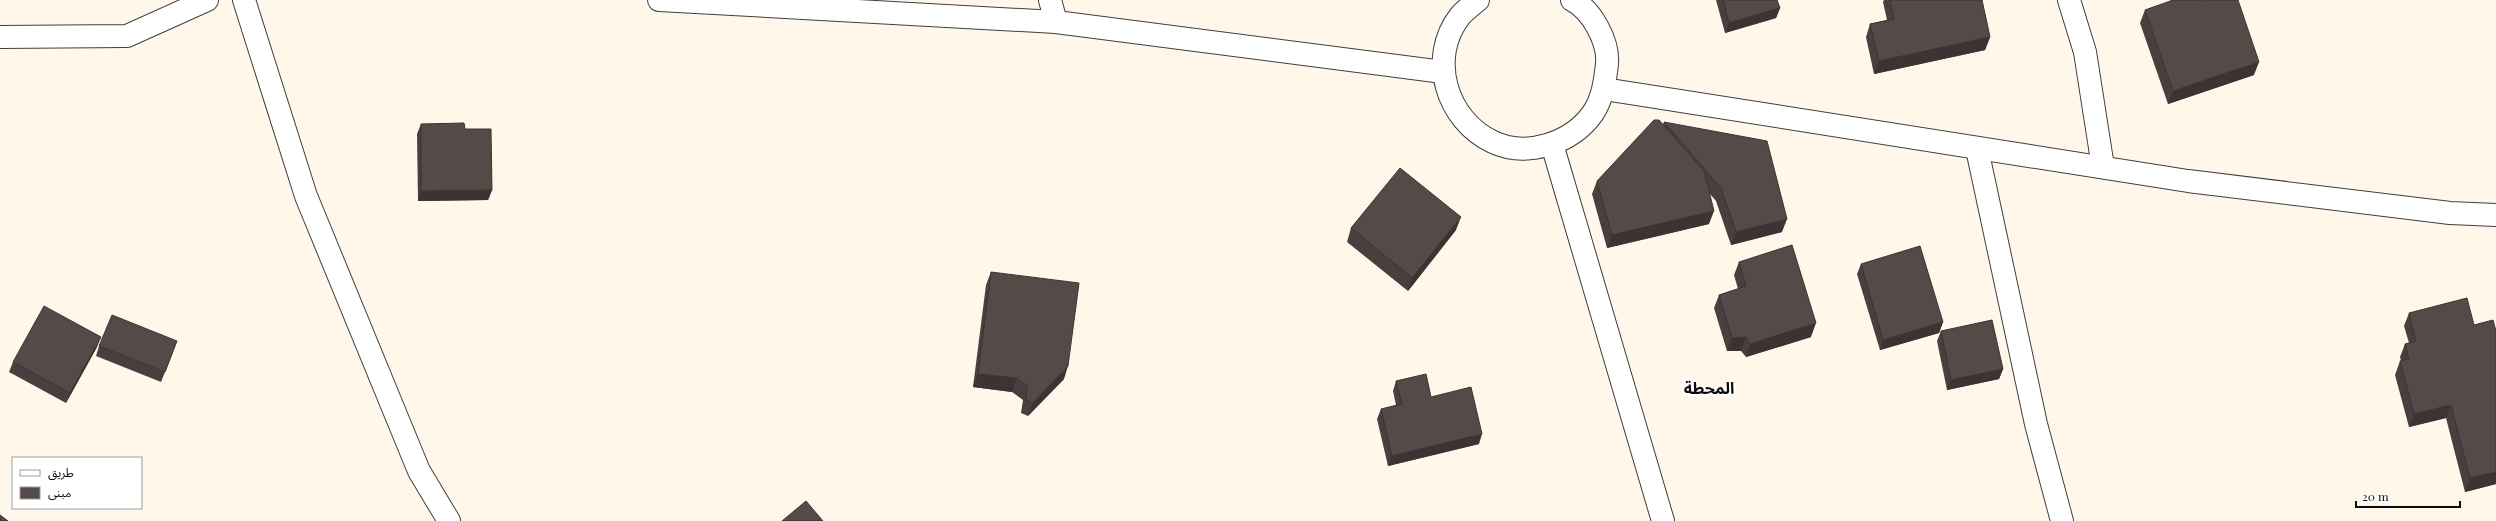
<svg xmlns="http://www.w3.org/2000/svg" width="2496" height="521" font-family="'Playfair Display','Noto Sans Arabic',serif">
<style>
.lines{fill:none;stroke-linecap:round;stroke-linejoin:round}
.minor-casing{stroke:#3f3f3f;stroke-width:24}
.tertiary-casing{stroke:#3f3f3f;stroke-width:24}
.minor{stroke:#fff;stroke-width:22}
.tertiary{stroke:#fff;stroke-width:22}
.wall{fill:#48403e}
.shaded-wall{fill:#3b3432}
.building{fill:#544b48;stroke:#3b3432}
.labels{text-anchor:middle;stroke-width:4;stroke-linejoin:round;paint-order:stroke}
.district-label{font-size:16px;font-weight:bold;fill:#0c0c0c;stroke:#fff}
</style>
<rect width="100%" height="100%" fill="#fff8ea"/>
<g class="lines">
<defs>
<g id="minor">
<polyline points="244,0 306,196 419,471 449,521"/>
<polyline points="1050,0 1056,22"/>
<polyline points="2069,0 2085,52 2103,167"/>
<polyline points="0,37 127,36 207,0"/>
<polyline points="1977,149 2036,424 2062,521"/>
</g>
<g id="tertiary">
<polyline points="659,0 1056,22 1443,72"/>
<path d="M1478 0C1472 5 1465 10 1460 16 1427 58 1447 121 1493 142 1527 158 1572 143 1593 113 1603 98 1605 81 1607 64 1609 42 1592 10 1572 0"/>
<polyline points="1604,89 2188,181 2450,213 2496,215"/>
<polyline points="1552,144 1663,521"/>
</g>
</defs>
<use href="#minor" class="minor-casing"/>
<use href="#tertiary" class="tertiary-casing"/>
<use href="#minor" class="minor"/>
<use href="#tertiary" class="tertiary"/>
</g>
<g class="wall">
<polygon points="1716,0 1777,0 1780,8 1776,18 1725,33"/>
<polygon points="1884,0 1982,0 1990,37 1985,50 1874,74 1866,37 1870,24 1887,20 1883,2"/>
<polygon points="2145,10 2254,75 2168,104 2140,23"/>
<polygon points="1664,122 1782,232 1731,245 1716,201 1710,194 1709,224 1607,248 1592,194 1597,181 1663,124"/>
<polygon points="421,124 465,129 492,190 488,200 418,201 417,134"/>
<polygon points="1351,228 1456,230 1408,291 1347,242"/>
<polygon points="1739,262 1811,337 1746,357 1741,351 1727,351 1714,308 1719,295 1738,289 1734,275"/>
<polygon points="1861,264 1943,322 1939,333 1880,350 1857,274"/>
<polygon points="991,272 1064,379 1028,416 1021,413 1023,400 1012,392 973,387 986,285"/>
<polygon points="2409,313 2496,484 2465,492 2446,418 2409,427 2395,375 2400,361 2401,361 2400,357 2405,344 2409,343 2404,326"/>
<polygon points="1941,331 2003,369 1999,379 1947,390 1937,341"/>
<polygon points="99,346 173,352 161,382 96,356"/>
<polygon points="97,347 66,403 9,372 13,362"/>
<polygon points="1396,381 1431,397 1479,444 1388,466 1377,419 1381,409 1396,405 1393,391"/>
</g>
<g class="shaded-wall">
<polygon points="1780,8 1776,18 1725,33 1729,23"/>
<polygon points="1990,37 1985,50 1874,74 1879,61"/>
<polygon points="2259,62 2254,75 2168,104 2173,91"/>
<polygon points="492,190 488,200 418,201 421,191"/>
<polygon points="1714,211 1709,224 1607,248 1612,235"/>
<polygon points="1461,217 1456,230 1408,291 1412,278"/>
<polygon points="1787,219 1782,232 1731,245 1736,232"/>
<polygon points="1943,322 1939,333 1880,350 1883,340"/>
<polygon points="1816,323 1811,337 1746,357 1750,344"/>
<polygon points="101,337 97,347 66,403 70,393"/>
<polygon points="1746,337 1741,351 1727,351 1732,338"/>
<polygon points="1068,366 1064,379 1028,416 1033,403"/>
<polygon points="2003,369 1999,379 1947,390 1951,380"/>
<polygon points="978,374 1017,378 1012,392 973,387"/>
<polygon points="2451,405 2446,418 2409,427 2414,414"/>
<polygon points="1482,434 1479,444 1388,466 1392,456"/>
<polygon points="2496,472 2496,484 2465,492 2470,478"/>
</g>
<g class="building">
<polygon points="1723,0 1777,0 1780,8 1729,23"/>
<polygon points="1890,0 1982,0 1990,37 1879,61 1870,24 1894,19"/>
<polygon points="2173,0 2202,0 2202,1 2204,0 2238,0 2259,62 2173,91 2145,10"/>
<polygon points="1654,120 1659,120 1704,171 1714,211 1612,235 1597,181"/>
<polygon points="1664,122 1767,141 1787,219 1736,232 1721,188"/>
<polygon points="464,123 465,129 491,129 492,190 421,191 421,124"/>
<polygon points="1400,168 1461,217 1412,278 1351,228"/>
<polygon points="1792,245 1816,323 1750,344 1746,337 1732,338 1719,295 1746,286 1739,262"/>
<polygon points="1920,246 1943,322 1883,340 1861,264"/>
<polygon points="991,272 1079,283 1068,366 1033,403 1026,400 1027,386 1017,378 978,374"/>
<polygon points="2467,298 2474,325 2493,320 2496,331 2496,472 2470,478 2451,405 2414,414 2400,361 2409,359 2405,344 2416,341 2409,313"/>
<polygon points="44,306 101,337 70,393 13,362"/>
<polygon points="112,315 177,341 165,372 99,346"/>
<polygon points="1992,320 2003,369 1951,380 1941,331"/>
<polygon points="1426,374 1431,397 1471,387 1482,434 1392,456 1381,409 1402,404 1396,381"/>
<polygon points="806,501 823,521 782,521"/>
<polygon points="0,515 8,521 0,521"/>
</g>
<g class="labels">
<g class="district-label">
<text x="1709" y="394">المحطة</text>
</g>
</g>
<rect x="12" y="457" width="130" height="52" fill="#ffffff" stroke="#9e9e9e"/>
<rect x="20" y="470" width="20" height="6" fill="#ffffff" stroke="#9e9e9e"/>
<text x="48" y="477" font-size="12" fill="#0c0c0c">طريق</text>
<rect x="20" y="487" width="20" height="12" fill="#544b48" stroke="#9e9e9e"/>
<text x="48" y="497" font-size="12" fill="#0c0c0c">مبنى</text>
<path d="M2356 501v6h104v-6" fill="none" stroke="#0c0c0c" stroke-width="2"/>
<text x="2362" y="501" font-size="12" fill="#0c0c0c" stroke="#ffffff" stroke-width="3" paint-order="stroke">20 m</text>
</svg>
